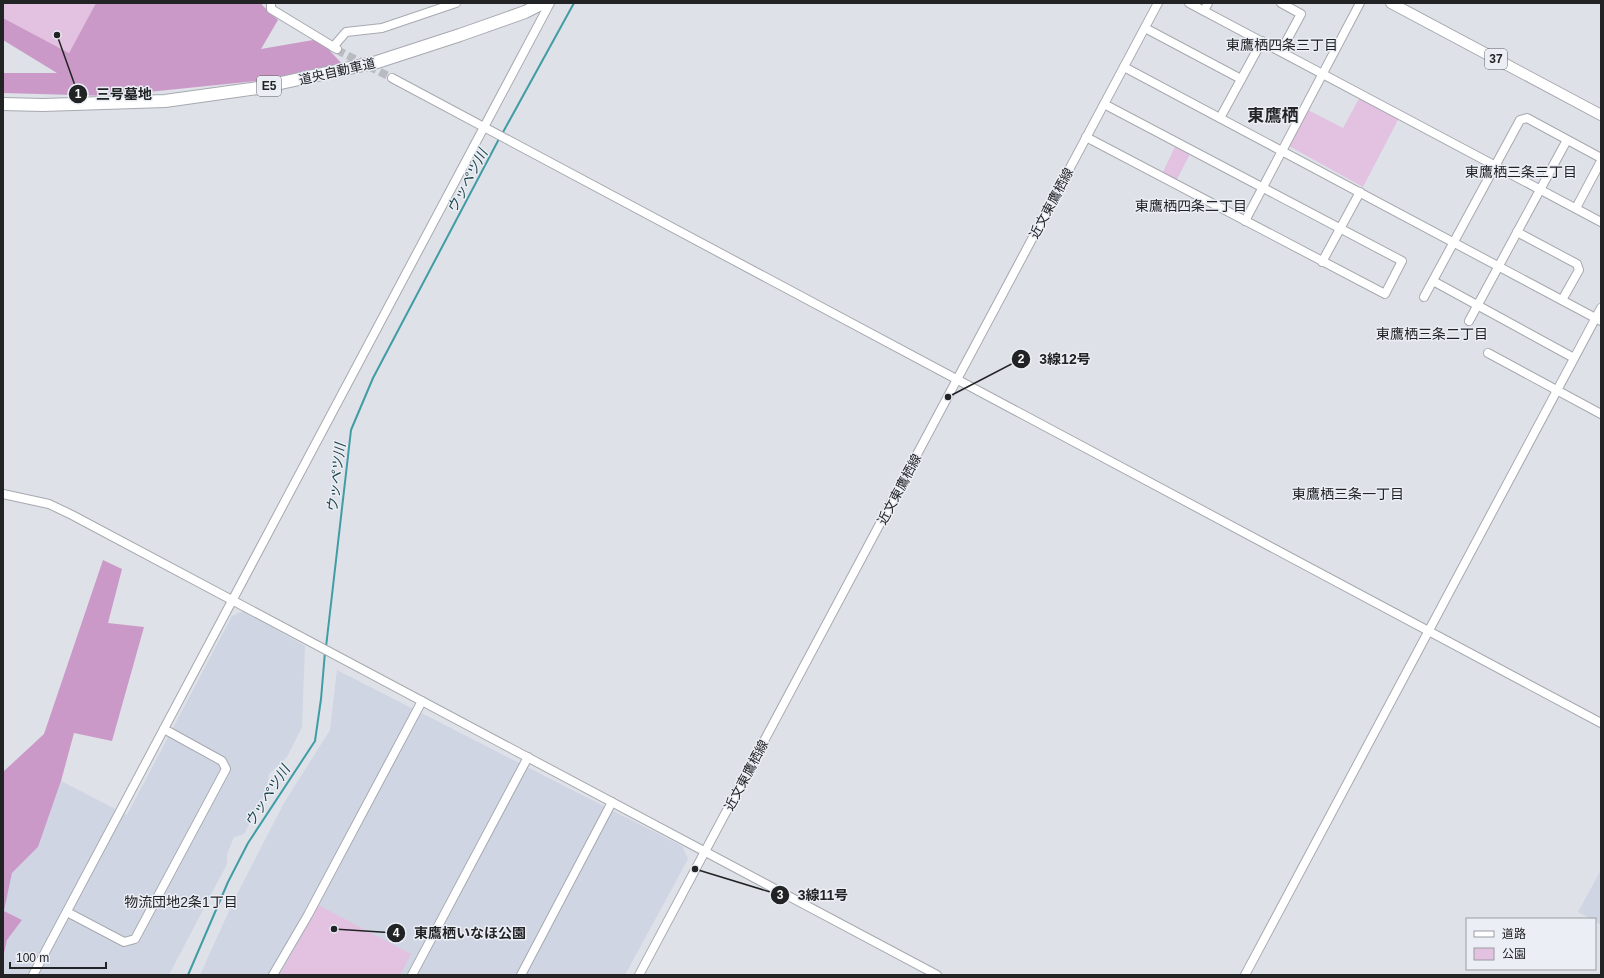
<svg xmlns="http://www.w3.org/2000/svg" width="1604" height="978" font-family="Arial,'Noto Sans JP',sans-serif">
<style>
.built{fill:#cfd5e3}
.green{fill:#e3c1e0}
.forest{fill:#cb99c8}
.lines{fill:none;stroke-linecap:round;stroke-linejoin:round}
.stream{stroke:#409ca5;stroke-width:2}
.minor-tunnel{stroke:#b8bbc0;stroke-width:8;stroke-dasharray:8 4;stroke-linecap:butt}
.minor-casing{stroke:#a6a9af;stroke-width:10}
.major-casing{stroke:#a6a9af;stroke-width:12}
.highway-casing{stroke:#a6a9af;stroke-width:14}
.minor{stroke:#fff;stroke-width:8}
.major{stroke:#fff;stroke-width:10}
.highway{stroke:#fff;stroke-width:12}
.labels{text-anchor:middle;stroke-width:3;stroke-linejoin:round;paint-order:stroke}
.shield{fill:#ebeef5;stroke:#5e6063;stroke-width:1}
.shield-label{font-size:12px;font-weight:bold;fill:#212325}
.street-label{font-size:13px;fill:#212325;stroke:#ebeef5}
.neighbourhood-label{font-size:14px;fill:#212325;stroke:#ebeef5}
.water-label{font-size:14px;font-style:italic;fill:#153f43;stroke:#ebeef5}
.district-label{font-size:17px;font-weight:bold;fill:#212325;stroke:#ebeef5}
.leader{fill:none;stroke:#212325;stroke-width:1.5}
.callout-dot{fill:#212325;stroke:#ebeef5;stroke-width:1.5}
.mark-label{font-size:12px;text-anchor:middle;font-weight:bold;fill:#fff}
.callout-label{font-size:14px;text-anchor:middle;font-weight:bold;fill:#212325;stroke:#ebeef5;stroke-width:3;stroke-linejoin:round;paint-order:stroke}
</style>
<rect width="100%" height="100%" fill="#dee1e7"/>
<g class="built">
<polygon points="243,611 305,646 302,727 287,757 269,774 266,792 244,834 234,837 227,854 227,864 169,975 3,975 3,958 7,940 22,920 4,911 12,873 38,847 61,781 127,815 232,616"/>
<polygon points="337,670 682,846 688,859 625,975 200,975 234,900 284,803 330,730"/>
<polygon points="1601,870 1601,925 1595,921 1595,919 1591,919 1578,912"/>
</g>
<g class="green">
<polygon points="3,3 96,3 69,53 3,18"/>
<polygon points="1360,97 1399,118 1363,187 1289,146 1308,110 1343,128"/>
<polygon points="1175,147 1190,154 1176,181 1162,174"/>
<polygon points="318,905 411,954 400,975 280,975"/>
</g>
<g class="forest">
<polygon points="96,3 262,3 262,5 278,20 261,49 319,39 343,65 267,80 109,96 3,93 3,73 57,73 3,40 3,18 69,53"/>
<polygon points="103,560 122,569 108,623 144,627 112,741 74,733 61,781 38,847 12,873 4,911 22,920 7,940 3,958 3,772 44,734"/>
</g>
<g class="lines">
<g class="stream">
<polyline points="502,134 574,3"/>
<polyline points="326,647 351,430 373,378 500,137"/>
<polyline points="188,975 228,882 248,843 315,741 321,699 325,652"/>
</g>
<polyline class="minor-tunnel" points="337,50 392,78"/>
<defs>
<g id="minor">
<polyline points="271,3 271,9 337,49"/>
<polyline points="1189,3 1601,222"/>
<polyline points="1281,3 1301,14 1281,51"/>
<polyline points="1204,11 1208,3"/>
<polyline points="1145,28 1241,79"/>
<polyline points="333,47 346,32 382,28 456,3"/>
<polyline points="1124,67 1601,321"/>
<polyline points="392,78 1601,723"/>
<polyline points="1220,118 1262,41"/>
<polyline points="1086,137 1385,294 1402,261 1104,104"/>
<polyline points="1576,208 1601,161"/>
<polyline points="1245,221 1360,3"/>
<polyline points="1517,232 1577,264 1579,270 1562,300"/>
<polyline points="1322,262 1360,192"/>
<polyline points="1433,281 1574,358"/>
<polyline points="1424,297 1520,120 1527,118 1601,158"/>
<polyline points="1469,321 1567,140"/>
<polyline points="1488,353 1601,414"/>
<polyline points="3,494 49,504 72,515 937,975"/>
<polyline points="67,912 124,942 135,939 226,769 222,761 164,729"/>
<polyline points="33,975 550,3"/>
<polyline points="273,975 308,915 422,701"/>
<polyline points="412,975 528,757"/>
<polyline points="521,975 612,802"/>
<polyline points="639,975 1158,3"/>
<polyline points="1245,975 1601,308"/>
</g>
<polyline id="major" points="1391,3 1601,115"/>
<polyline id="highway" points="3,104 43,105 165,101 258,88 377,62 460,35 525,12 543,3"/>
</defs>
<use href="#minor" class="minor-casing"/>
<use href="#major" class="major-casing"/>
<use href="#highway" class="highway-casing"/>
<use href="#minor" class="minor"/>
<use href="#major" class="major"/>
<use href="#highway" class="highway"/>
</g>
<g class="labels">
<g class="shield">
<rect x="1485" y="49" width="22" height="20" rx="3"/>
<rect x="257" y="76" width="24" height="20" rx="3"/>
</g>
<g class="shield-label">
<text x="1496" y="63">37</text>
<text x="269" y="90">E5</text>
</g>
<g class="street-label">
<text transform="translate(337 71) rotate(-13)" y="5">道央自動車道</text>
<text transform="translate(1051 203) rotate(-62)" y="5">近文東鷹栖線</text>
<text transform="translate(899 489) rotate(-62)" y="5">近文東鷹栖線</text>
<text transform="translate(746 775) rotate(-62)" y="5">近文東鷹栖線</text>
</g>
<g class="neighbourhood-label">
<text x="1282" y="50">東鷹栖四条三丁目</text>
<text x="1521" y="177">東鷹栖三条三丁目</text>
<text x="1191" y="211">東鷹栖四条二丁目</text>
<text x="1432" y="339">東鷹栖三条二丁目</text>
<text x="1348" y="499">東鷹栖三条一丁目</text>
<text x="181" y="907">物流団地2条1丁目</text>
</g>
<g class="water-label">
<text transform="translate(467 181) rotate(-62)" y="5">ウッペツ川</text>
<text transform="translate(336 478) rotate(-83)" y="5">ウッペツ川</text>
<text transform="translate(267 796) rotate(-57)" y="5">ウッペツ川</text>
</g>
<g class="district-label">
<text x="1273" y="121">東鷹栖</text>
</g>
</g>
<path class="leader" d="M57 35L78 94M948 397L1021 359M695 869L780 895M334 929L396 933"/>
<g class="callout-dot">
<circle cx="57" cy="35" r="4"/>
<circle cx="948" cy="397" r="4"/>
<circle cx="695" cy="869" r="4"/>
<circle cx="334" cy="929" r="4"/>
<circle cx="78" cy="94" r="10"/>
<circle cx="1021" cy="359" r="10"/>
<circle cx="780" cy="895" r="10"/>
<circle cx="396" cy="933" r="10"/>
</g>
<g class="mark-label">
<text x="78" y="98">1</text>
<text x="1021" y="363">2</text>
<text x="780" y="899">3</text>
<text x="396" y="937">4</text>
</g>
<g class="callout-label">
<text x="124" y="99">三号墓地</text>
<text x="1065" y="364">3線12号</text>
<text x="823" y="900">3線11号</text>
<text x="470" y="938">東鷹栖いなほ公園</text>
</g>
<rect width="1604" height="978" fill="none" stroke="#212325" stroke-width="8"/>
<rect x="1466" y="918" width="130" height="52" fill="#ebeef5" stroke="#9a9da2"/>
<rect x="1474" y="931" width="20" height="6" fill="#ffffff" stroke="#9a9da2"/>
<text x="1502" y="938" font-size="12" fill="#212325">道路</text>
<rect x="1474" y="948" width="20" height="12" fill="#e3c1e0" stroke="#9a9da2"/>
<text x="1502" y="958" font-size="12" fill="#212325">公園</text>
<path d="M10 962v6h96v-6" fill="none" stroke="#212325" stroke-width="2"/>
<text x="16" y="962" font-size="12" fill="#212325" stroke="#ebeef5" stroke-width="3" paint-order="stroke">100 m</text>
</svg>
